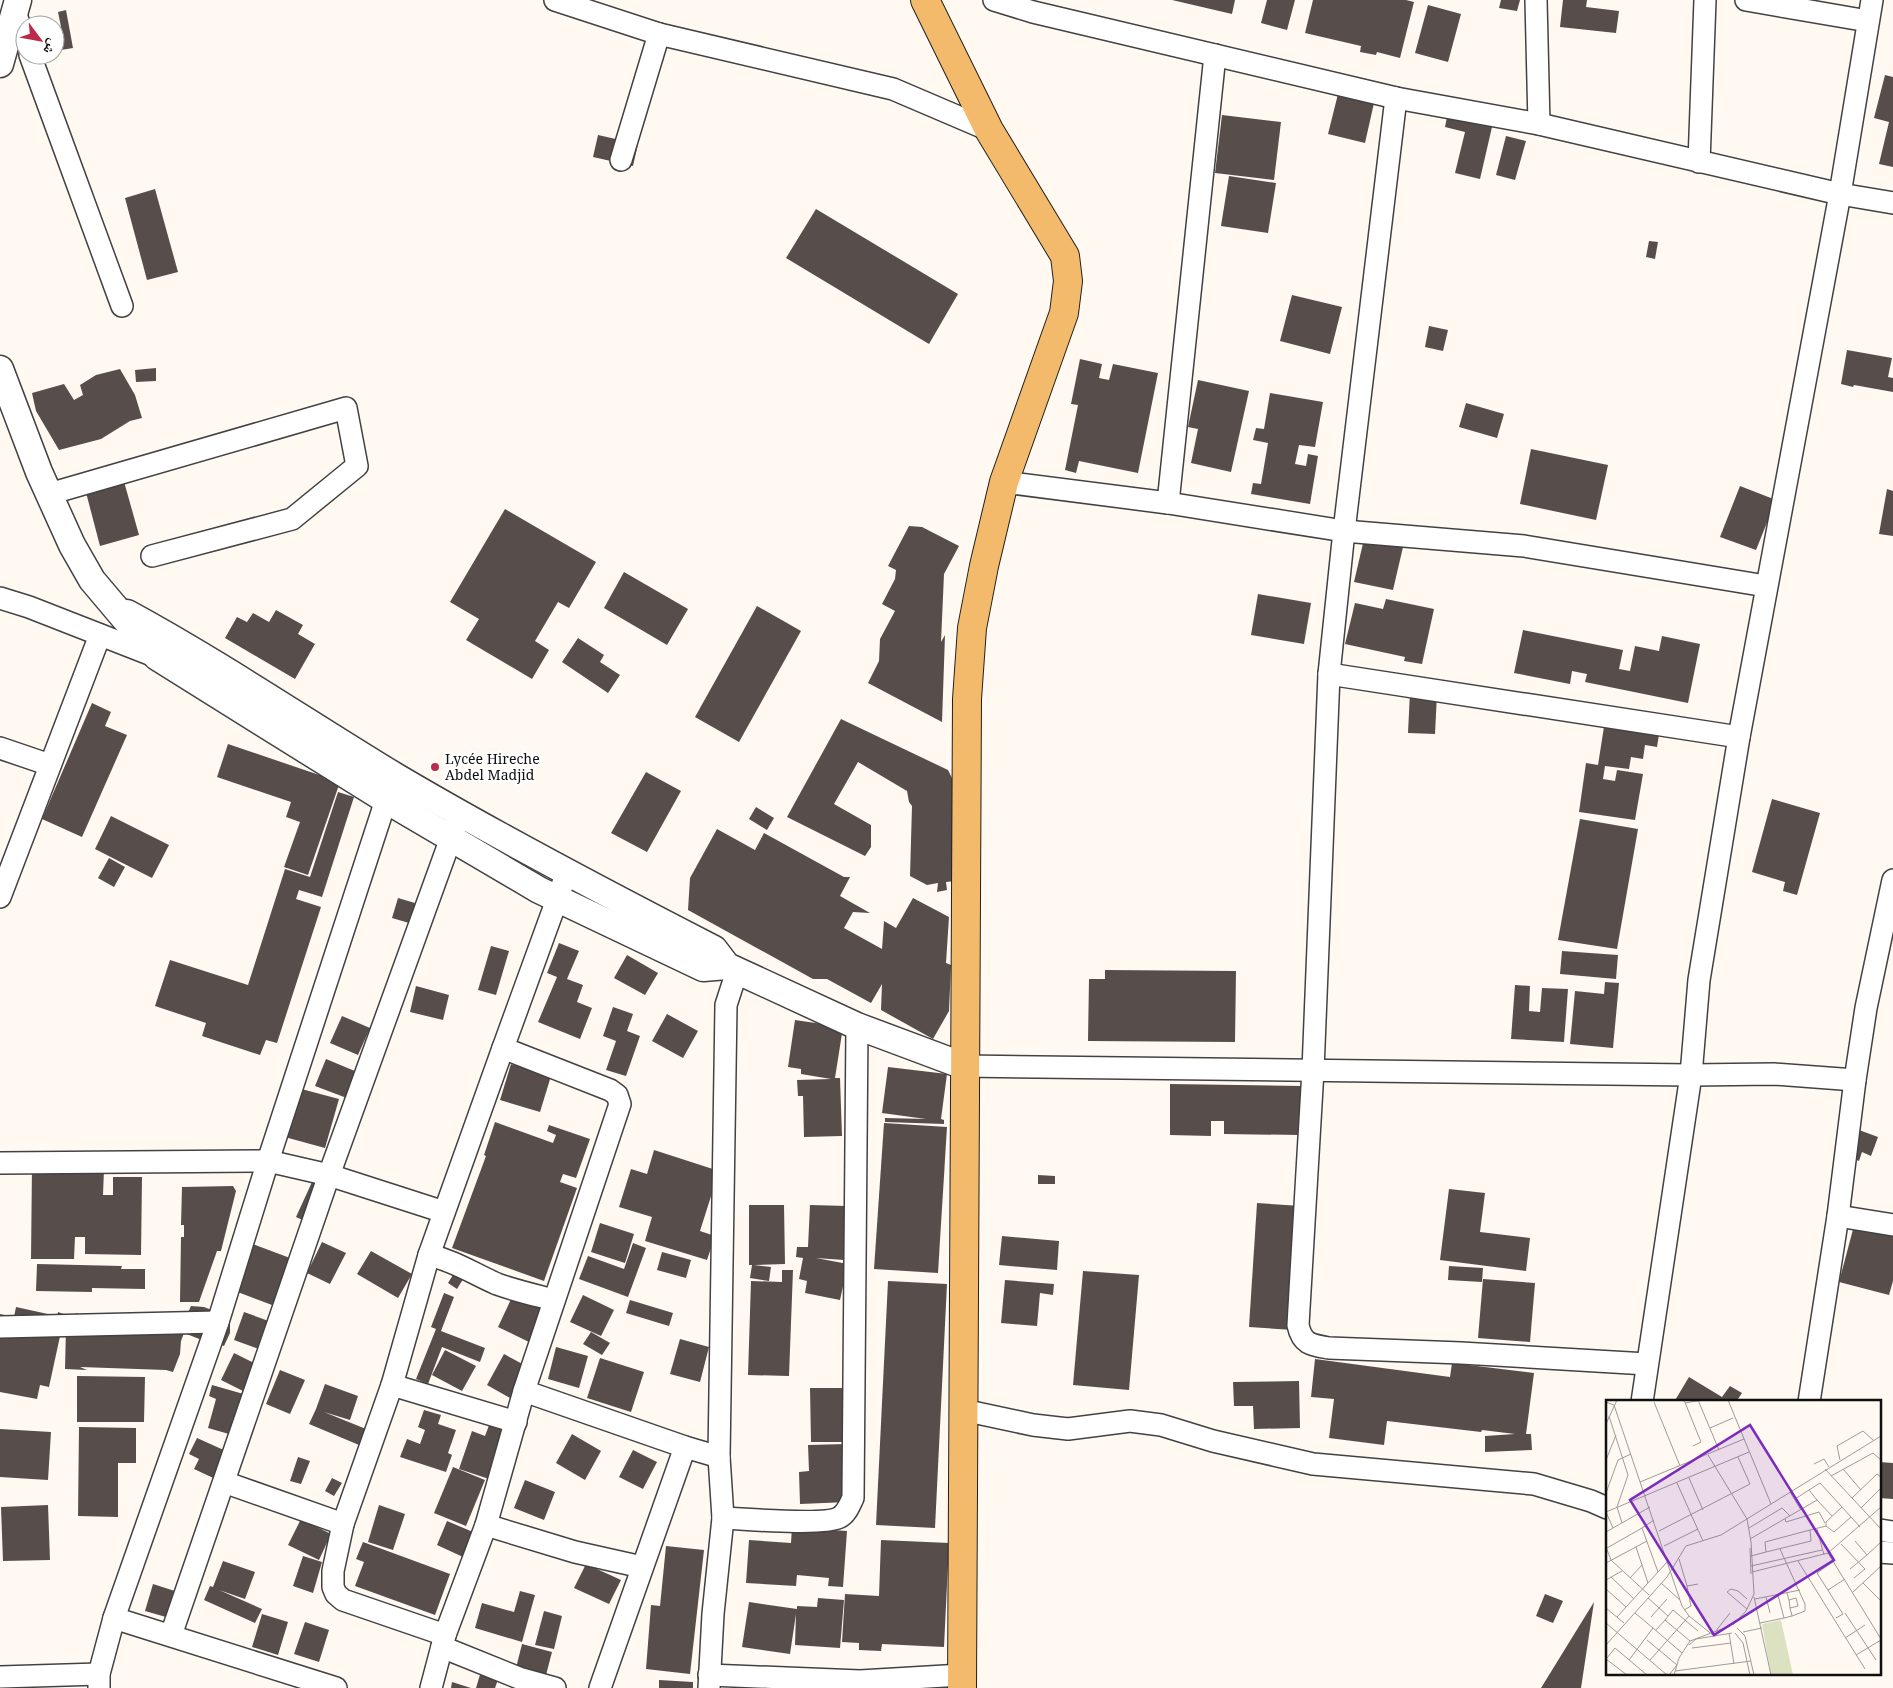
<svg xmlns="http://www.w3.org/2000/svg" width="1893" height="1688" font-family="'Noto Serif','Noto Naskh Arabic',serif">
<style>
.building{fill:#574e4b}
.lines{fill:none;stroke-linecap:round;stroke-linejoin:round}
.minor-casing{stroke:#424242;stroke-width:24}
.tertiary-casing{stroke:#424242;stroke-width:29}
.primary-casing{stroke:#202020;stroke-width:30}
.minor{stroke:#fff;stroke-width:21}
.tertiary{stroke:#fff;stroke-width:26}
.primary{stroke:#f4ba6b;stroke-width:28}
.poi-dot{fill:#bb2a4b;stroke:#fff;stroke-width:2}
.labels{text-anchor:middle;stroke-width:5;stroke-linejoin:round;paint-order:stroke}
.poi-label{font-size:14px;fill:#0f0f0f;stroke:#fff;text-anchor:start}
.inset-road{fill:none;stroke:#9f9b97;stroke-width:1}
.view{fill:#7b2cbf;fill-opacity:0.15;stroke:#7b2cbf;stroke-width:2.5}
.inset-edge{fill:none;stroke:#0f0f0f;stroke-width:2.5}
</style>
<rect width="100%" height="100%" fill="#fff9f1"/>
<g class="building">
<polygon points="1172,0 1235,0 1232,14"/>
<polygon points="1267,0 1295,0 1287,30 1261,23"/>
<polygon points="1313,0 1406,0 1414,2 1400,58 1377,52 1376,55 1360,52 1361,46 1305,33"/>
<polygon points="1501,0 1520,0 1517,11 1499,8"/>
<polygon points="1563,0 1587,0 1586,7 1619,11 1616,33 1560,27"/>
<polygon points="1428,5 1461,14 1448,62 1415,53"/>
<polygon points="66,10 73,48 55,51 55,34 62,32 58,12"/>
<polygon points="1885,75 1893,77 1893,167 1879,164 1889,122 1874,118"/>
<polygon points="1338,94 1374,103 1365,143 1328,134"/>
<polygon points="1222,115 1281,122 1274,180 1215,173"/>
<polygon points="1447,117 1492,127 1480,179 1455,173 1465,132 1445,127"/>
<polygon points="598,135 638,144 633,166 593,157"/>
<polygon points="1506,136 1526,141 1515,180 1496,175"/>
<polygon points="1229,176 1276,183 1268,233 1221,226"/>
<polygon points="155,189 178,272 147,280 125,198"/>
<polygon points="816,209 958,294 929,344 786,258"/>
<polygon points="1649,241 1658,242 1655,259 1646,257"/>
<polygon points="1292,295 1342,307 1330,354 1280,341"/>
<polygon points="1429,326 1448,330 1443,351 1425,347"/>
<polygon points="1847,350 1892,358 1888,377 1893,378 1893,392 1854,385 1853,387 1841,384"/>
<polygon points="1080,359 1102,364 1099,378 1109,380 1113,364 1158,373 1138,473 1079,461 1076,473 1065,470 1078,405 1071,404"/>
<polygon points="156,368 156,381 136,382 135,370"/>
<polygon points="120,369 135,395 142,418 130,421 101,439 59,450 36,411 32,393 64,384 74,400 83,395 80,385 96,375"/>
<polygon points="1198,380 1249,391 1231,472 1191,463 1198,429 1188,427"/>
<polygon points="1270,393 1323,402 1315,447 1299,445 1295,464 1306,466 1308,454 1318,456 1310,504 1251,494 1253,483 1261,484 1268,443 1253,440 1256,428 1264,429"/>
<polygon points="1466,403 1504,414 1497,438 1459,427"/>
<polygon points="1531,449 1608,465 1596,520 1520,504"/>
<polygon points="121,471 139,535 100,546 83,481"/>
<polygon points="1740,486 1776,500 1756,550 1720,537"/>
<polygon points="1887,489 1893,491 1893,536 1879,534"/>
<polygon points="505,509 596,562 569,608 558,602 535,641 549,650 532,679 466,640 479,619 450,602"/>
<polygon points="909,526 922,527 959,546 944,574 941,642 945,635 942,722 868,683 879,661 880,639 895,611 882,604 895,579 896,570 888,566"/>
<polygon points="1364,539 1403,547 1393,590 1354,582"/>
<polygon points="624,572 688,609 667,645 604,608"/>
<polygon points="1258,594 1311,603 1304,644 1251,635"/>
<polygon points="1386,599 1434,609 1422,664 1404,661 1405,657 1345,644 1355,603 1383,609"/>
<polygon points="757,606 801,631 739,742 695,717"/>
<polygon points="276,610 303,625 298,634 315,644 295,679 225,638 237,617 247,622 253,613 269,622"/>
<polygon points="1523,630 1623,650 1619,669 1630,671 1635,646 1659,651 1662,636 1700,644 1688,703 1585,682 1587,674 1572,671 1570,684 1514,673"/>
<polygon points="578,638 604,655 600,662 620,675 608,693 562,662"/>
<polygon points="1410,692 1437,694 1435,734 1408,733"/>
<polygon points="92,703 111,712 105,726 127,735 82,837 42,819"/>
<polygon points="1606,714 1661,722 1657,747 1645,745 1643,759 1631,757 1629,769 1605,766 1603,779 1615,781 1617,770 1643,774 1635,820 1579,812 1586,763 1598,765"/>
<polygon points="841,719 948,770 956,786 956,881 946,882 947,890 937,892 938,883 927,885 910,876 912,806 909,802 907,791 858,762 834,804 871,825 871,847 865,856 787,817"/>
<polygon points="228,744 340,782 308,875 284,867 300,822 286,817 291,802 217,777"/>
<polygon points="646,772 681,791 647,852 611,833"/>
<polygon points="338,792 354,797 322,897 299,890 296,899 321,907 277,1043 266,1040 260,1055 202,1036 206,1023 155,1006 170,960 248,985 285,869 310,877"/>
<polygon points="1772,799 1820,813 1797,895 1783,891 1785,882 1752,872"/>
<polygon points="756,807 774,818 767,830 749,819"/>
<polygon points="111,816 169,845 152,878 95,849"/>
<polygon points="1580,819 1638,829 1617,949 1558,940"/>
<polygon points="717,829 755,850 764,833 844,877 850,877 840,896 870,913 853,912 844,928 882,949 884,921 896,928 913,898 949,917 946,963 951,965 949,1011 933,1039 881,1010 882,984 871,1003 827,979 813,979 688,910 690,878"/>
<polygon points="109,858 125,867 114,887 98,878"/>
<polygon points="398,898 415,903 409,923 392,918"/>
<polygon points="559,943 579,951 567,979 583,985 577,1002 592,1008 580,1039 538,1022 557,977 547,973"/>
<polygon points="491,946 509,951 496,995 478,990"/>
<polygon points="1562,951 1618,955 1616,979 1560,974"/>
<polygon points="627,955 658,973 645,995 614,978"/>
<polygon points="1105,970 1236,971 1235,1042 1088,1041 1089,979 1105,979"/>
<polygon points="1605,982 1619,983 1613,1048 1570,1044 1575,991 1604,994"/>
<polygon points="1515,985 1530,986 1529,1011 1540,1012 1542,988 1568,989 1564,1042 1511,1039"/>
<polygon points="416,986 449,995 443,1020 410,1012"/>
<polygon points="613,1007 633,1014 627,1031 640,1036 626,1076 606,1070 616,1041 603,1036"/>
<polygon points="667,1014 698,1031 683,1058 652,1041"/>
<polygon points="342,1016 370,1028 358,1055 330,1043"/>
<polygon points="795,1020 843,1027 835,1078 840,1078 842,1136 804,1137 803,1096 798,1096 797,1080 831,1079 801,1074 801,1069 788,1067"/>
<polygon points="326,1059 362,1074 352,1100 315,1086"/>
<polygon points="511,1064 551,1076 540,1112 500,1100"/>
<polygon points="888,1067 947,1074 941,1119 944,1120 944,1124 885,1122 885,1118 926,1119 882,1113"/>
<polygon points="1170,1084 1301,1086 1300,1135 1224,1134 1224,1121 1211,1121 1211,1136 1170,1135"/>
<polygon points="294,1087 339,1099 325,1148 281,1136"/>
<polygon points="495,1122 553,1143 556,1135 547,1131 549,1125 590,1139 576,1178 563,1174 560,1182 577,1188 544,1281 452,1248 486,1156 484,1155"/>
<polygon points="884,1123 947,1127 938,1273 874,1269"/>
<polygon points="1859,1130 1878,1137 1871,1156 1862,1152 1859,1161 1849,1157"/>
<polygon points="654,1150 719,1171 700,1231 715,1236 707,1260 645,1241 652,1217 619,1207 631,1169 647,1174"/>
<polygon points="32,1164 104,1169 103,1195 113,1195 113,1177 142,1177 141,1255 85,1254 85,1237 75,1237 74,1259 31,1259"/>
<polygon points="1038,1175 1055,1176 1055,1184 1038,1184"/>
<polygon points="312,1182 327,1188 311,1224 296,1217"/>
<polygon points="233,1186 236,1191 221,1251 217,1251 199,1302 180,1302 181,1237 184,1237 184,1225 181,1225 182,1187"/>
<polygon points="1449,1189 1485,1193 1480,1232 1530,1238 1526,1271 1440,1260"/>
<polygon points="1257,1203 1301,1206 1293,1330 1249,1327"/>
<polygon points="749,1205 784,1205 785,1264 754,1265 771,1267 769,1281 750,1278 752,1265 749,1265"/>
<polygon points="810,1205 847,1206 844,1260 816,1258 848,1264 840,1300 805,1293 807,1281 799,1279 803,1258 796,1257 797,1247 808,1247"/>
<polygon points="1856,1218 1893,1231 1893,1281 1889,1295 1839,1282"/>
<polygon points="600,1223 634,1234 625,1263 591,1252"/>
<polygon points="1002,1236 1059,1241 1057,1270 999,1265"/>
<polygon points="322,1242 346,1253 330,1284 307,1273"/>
<polygon points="633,1243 646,1248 628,1297 579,1279 588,1256 624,1269"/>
<polygon points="253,1244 290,1258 283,1274 292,1277 280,1308 235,1291"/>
<polygon points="371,1251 412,1274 398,1298 357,1274"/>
<polygon points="662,1252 691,1260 686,1278 657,1270"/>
<polygon points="37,1264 122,1266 121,1269 145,1269 145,1289 92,1288 92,1292 36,1291"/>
<polygon points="1449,1266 1483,1268 1482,1282 1448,1280"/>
<polygon points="456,1270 465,1276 457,1289 448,1283"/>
<polygon points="782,1270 793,1270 789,1376 748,1375 751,1281 782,1282"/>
<polygon points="1083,1271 1139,1275 1129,1390 1073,1385"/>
<polygon points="1483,1279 1535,1283 1530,1342 1478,1338"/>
<polygon points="1005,1280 1054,1284 1053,1295 1040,1293 1037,1326 1001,1323"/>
<polygon points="888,1281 947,1284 935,1528 876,1525"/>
<polygon points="444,1293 454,1297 441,1331 485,1348 480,1362 442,1347 428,1384 416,1379 436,1329 431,1327"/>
<polygon points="513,1295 546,1311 531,1343 498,1327"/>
<polygon points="583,1295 614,1310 601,1336 570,1322"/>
<polygon points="630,1300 673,1313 669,1326 626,1313"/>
<polygon points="191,1306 204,1307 230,1317 230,1333 224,1346 214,1342 207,1342 184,1333 181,1341 180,1354 173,1372 166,1370 80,1367 87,1370 65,1369 66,1329 62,1327 49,1387 40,1385 37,1399 0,1392 0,1314 14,1317 16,1307 57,1316 58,1312 74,1318 76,1313 115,1330 122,1313 187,1315"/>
<polygon points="244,1312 277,1324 267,1352 234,1340"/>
<polygon points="591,1332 610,1343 602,1355 583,1344"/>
<polygon points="680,1339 709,1347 700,1382 670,1374"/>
<polygon points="556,1347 588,1356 579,1388 548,1379"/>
<polygon points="445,1350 476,1366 462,1391 432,1375"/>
<polygon points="234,1353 266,1369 253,1396 221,1380"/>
<polygon points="504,1354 528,1367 510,1398 487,1385"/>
<polygon points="600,1358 644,1372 631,1412 587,1398"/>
<polygon points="1315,1359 1450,1377 1452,1363 1534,1373 1526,1434 1531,1434 1532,1450 1485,1452 1485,1436 1515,1434 1482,1430 1481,1432 1387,1421 1384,1445 1329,1438 1334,1399 1311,1397"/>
<polygon points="280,1370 305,1380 290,1414 266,1404"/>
<polygon points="77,1376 145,1377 144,1422 77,1422"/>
<polygon points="1689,1377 1722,1397 1730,1386 1742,1393 1736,1402 1674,1402"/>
<polygon points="1299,1381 1300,1428 1254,1429 1253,1406 1234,1406 1233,1382"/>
<polygon points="325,1384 358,1396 350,1420 324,1412 366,1429 359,1445 309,1424 316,1409"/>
<polygon points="212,1385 254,1397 243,1438 208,1428 216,1399 209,1396"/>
<polygon points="810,1388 848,1388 848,1442 811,1442"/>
<polygon points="424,1410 441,1415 438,1424 456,1430 448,1453 452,1455 446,1472 400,1457 407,1439 420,1444 425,1430 418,1427"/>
<polygon points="491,1420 507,1425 489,1479 459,1469 472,1431 485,1436"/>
<polygon points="79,1427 136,1428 136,1463 118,1463 118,1517 78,1516"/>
<polygon points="0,1429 51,1432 48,1480 0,1477"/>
<polygon points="572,1434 601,1451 585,1480 556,1463"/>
<polygon points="197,1438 237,1456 224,1483 194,1469 199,1459 189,1454"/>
<polygon points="847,1444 848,1502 800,1504 799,1472 809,1471 808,1445"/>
<polygon points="633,1450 657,1462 643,1489 619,1477"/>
<polygon points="298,1457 310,1461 301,1484 290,1481"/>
<polygon points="1879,1462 1893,1463 1893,1499 1879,1498"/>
<polygon points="453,1467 485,1480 466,1526 434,1513"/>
<polygon points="332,1478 342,1483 334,1496 325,1491"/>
<polygon points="525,1480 555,1492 544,1520 514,1508"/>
<polygon points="48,1505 50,1560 3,1561 1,1507"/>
<polygon points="379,1505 405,1514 393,1550 368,1542"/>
<polygon points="301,1519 331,1534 319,1560 288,1545"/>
<polygon points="447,1521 473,1532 463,1557 437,1545"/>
<polygon points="792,1527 847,1531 843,1587 828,1586 829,1578 797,1575 796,1586 746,1583 749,1540 791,1543"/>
<polygon points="881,1540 949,1543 944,1647 882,1644 881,1651 859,1650 859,1643 842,1642 845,1594 879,1596"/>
<polygon points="363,1542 450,1574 435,1615 355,1586 364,1562 356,1559"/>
<polygon points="666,1546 704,1550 690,1674 646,1669 651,1605 660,1606"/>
<polygon points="303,1556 322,1562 313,1593 293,1586"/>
<polygon points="223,1561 255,1572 245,1599 219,1590 262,1609 255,1623 204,1600 210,1586 213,1587"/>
<polygon points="586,1564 621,1580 609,1604 574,1588"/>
<polygon points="153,1584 181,1593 173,1619 145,1611"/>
<polygon points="520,1591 535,1595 522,1642 475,1628 482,1603 514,1612"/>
<polygon points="1545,1594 1563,1601 1553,1623 1536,1616"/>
<polygon points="818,1598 844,1600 840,1648 795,1645 796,1614 790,1654 742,1647 749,1602 797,1609 797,1606 817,1607"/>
<polygon points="1594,1602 1581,1688 1541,1688"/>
<polygon points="544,1611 562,1616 554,1649 535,1645"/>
<polygon points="262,1614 288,1622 278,1655 252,1647"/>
<polygon points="305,1622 329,1630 319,1662 294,1654"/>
<polygon points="522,1644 552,1652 545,1679 515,1672"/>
<polygon points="482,1668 500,1674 495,1688 476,1688"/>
<polygon points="659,1680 693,1682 693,1688 659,1688"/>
<polygon points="452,1682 471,1688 451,1688"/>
</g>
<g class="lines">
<defs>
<g id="minor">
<polyline points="555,0 659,34"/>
<polyline points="994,0 1033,12 1396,98 1539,124 1840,194 1893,203"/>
<polyline points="1536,0 1539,124"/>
<polyline points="1746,0 1868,21"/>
<polyline points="15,12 25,40"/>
<polyline points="30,55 122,306"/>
<path d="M1396 98 1344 531 1329 674 1313 1070 1298 1325C1302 1344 1311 1345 1329 1348L1461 1353 1647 1364"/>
<polyline points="621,160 659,34 893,89 989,130"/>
<polyline points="1699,162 1705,0"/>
<polyline points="1004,482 1168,503 1344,531 1524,546 1766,586"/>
<polyline points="49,494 346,408 357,466 292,519 152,556"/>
<polyline points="1168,503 1215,55"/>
<polyline points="0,598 29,607 157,657"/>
<polyline points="1329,674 1739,737"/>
<polyline points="0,748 50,765"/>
<polyline points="0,897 100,635"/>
<polygon points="503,1048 610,1090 617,1095 620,1104 524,1391 486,1525 445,1635 343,1600 336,1594 333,1587 333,1571 343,1524 392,1385 429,1255"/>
<polyline points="503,1048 567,872"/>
<polyline points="964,1066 1691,1075 1774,1074 1855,1080"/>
<polyline points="0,1163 268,1161 329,1175 444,1212"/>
<polyline points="1838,1216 1893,1225"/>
<path d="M429 1255C455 1261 474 1274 497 1284 516 1291 535 1295 554 1300"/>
<polyline points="0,1327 218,1322"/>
<polyline points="392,1385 516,1422"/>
<polyline points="524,1391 685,1447"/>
<polyline points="1642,1402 1691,1075 1699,980 1739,737 1840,194 1872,0"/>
<polyline points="1809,1402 1838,1216 1855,1080 1866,1008 1893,880"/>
<polyline points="963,1410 1033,1425 1068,1429 1130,1421 1161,1425 1213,1441 1313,1464 1534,1484 1591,1501 1607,1508"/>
<polyline points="224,1482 343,1524"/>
<path d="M723 1518C744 1519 826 1526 840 1517 847 1513 850 1504 853 1498L857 1026"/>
<polyline points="486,1525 575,1552 642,1567"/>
<polyline points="1879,1530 1893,1532"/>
<polyline points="1879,1552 1893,1553"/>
<polyline points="114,1618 336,1688"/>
<polyline points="171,1635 329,1175 456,824"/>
<polyline points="442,1647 519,1678 555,1688"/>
<polyline points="709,1675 860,1681 962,1675"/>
<polyline points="0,1677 99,1674"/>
<polyline points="99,1688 99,1674 114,1618 218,1322 268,1161 386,800 392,786"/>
<polyline points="431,1688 445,1635"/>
<polyline points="600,1688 685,1447 719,1457"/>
<polyline points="709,1688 713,1614 723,1518 719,1457 726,1005 737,971"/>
</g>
<g id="tertiary">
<polyline points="0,64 18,0"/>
<polyline points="0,369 39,472 72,545 92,580 157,657 386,800 539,890 703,968 727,966"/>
<path d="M127 613C219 663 306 722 395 776 498 837 607 894 714 949L727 966 857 1026 964 1066"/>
</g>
<polyline id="primary" points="925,0 989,130 1065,256 1068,281 1064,313 1004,482 984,566 972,628 967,699 962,1688"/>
</defs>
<use href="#minor" class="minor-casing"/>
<use href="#tertiary" class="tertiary-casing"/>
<use href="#primary" class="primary-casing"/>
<use href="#minor" class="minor"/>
<use href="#tertiary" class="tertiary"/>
<use href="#primary" class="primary"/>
</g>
<circle class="poi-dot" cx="435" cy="767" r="5"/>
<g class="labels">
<g class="poi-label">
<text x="445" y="764">Lycée Hireche<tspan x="445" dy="16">Abdel Madjid</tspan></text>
</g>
</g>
<g transform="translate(1606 1400)">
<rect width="275" height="275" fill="#fff9f1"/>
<path d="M175 220 187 275H165L156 224Z" fill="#dce1c2"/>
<path class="inset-road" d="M78 0 95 42 87 46M92 0 113 50M122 0 165 104M0 2 8 5 76 206 83 216 108 236M48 2 74 66M79 3 97 0M3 16 22 75 11 107 16 123M0 24 11 0M104 28 127 18M102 55 141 119 145 142 148 194 140 211 127 225M0 60 10 35M234 60 231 46 257 31 267 40M208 64 218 59 223 67M219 69 275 129M237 69 255 90M225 76 267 53 275 60M83 78 97 110M34 82 138 39M71 83 97 141M203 90 214 83 236 107M184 92 195 110M0 93 12 60 25 54M246 98 271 74 275 77M189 99 203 90 211 100M255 108 275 88M0 112 143 52M0 112 7 128M179 119 180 122 213 112 219 123M48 120 36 128 52 172M220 126 228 132 245 117M143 128 176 108 184 116M211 129 218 155M204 130 205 141 160 152 159 142ZM204 130 220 126V122L236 107 254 127M53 131 144 84 132 57M0 132 44 107M144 139 211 100 226 116M235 144 259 169 248 178M58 146 92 129M0 147 5 160 43 195M30 147 42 183M1 148 36 128M144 148 145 174M174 149 199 204V211L186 216M222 153 275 239M261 155 275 142M145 156 160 152M73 159 81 186 92 184M192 161 259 269M228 161 211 173 237 214 230 218M0 163 41 141M145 166 216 150M244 169 261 155 249 141M146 172 222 153 275 107M5 177 28 199M24 178 36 165M0 180 16 171M55 183 74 200M257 183 275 201M0 189 20 207M222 190 239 179M247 192 275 166M181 193 183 200 184 208 192 206 190 198 183 200M172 195 178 218 186 216 184 208M148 197 165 275M160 197 164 213M42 198 62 216M141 199 132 191 125 189 121 192 141 209M149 199 194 190M0 208 18 223M78 210 85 206 81 186M29 213 47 228M239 213 270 260M11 217 62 161M45 217 61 199M59 220 67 210 92 231M0 223 61 275M154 223 178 218M131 228 139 236 148 275M50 230 59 220 84 241M109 232 124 213M137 232 156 228M123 233 128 264M129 233 137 243 144 275M239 238 259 225M41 240 71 265 63 275M0 245 61 177 80 146 115 135 275 36M83 245 90 239 126 233M86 248 125 243M250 255 275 240M1 258 9 248 41 275M0 259 21 275M23 260 47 228 76 253M44 260 83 216M69 271 145 261M68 275 73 258 84 241 124 226"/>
<path class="view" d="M144 25 228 160 108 235 24 100Z"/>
<rect width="275" height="275" class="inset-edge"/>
</g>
<g transform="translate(40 40) rotate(122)"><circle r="24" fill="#ffffff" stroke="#9f9f9f"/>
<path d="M0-4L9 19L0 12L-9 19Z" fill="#bb2a4b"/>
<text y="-8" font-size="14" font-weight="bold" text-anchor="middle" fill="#0f0f0f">ش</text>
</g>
</svg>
